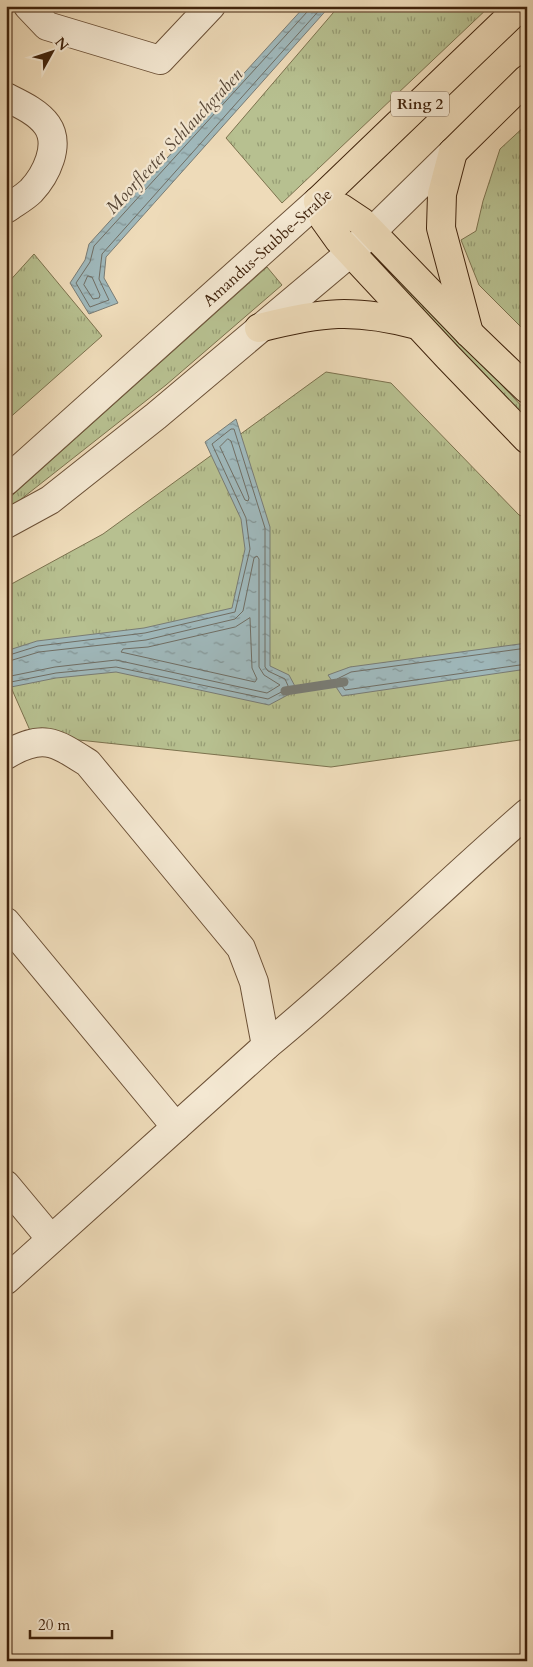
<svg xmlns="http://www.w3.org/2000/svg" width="533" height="1667" font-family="Cardo,serif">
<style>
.grass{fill:url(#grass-tufts);stroke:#7c724e}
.water{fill:url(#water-ripples);stroke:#797c75}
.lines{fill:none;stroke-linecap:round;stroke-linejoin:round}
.shore{stroke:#706e64;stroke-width:1}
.stream{stroke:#797c75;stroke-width:9}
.minor-casing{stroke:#6c5137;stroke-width:30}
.major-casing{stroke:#40230c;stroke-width:30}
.highway-casing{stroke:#40230c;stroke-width:30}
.minor{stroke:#f4e8d2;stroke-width:28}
.major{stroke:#eedbb9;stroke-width:28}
.highway{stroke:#eedbb9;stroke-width:28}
.labels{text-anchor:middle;stroke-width:4.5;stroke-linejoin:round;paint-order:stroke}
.shield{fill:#f4e8d2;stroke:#765e47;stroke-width:1}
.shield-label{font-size:15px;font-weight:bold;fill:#40230c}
.street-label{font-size:16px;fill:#40230c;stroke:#f4e8d2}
.water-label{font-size:18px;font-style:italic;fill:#584838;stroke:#f4e8d2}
</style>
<defs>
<pattern id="grass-tufts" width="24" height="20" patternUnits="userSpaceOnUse" patternTransform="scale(1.25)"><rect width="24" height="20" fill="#b7c090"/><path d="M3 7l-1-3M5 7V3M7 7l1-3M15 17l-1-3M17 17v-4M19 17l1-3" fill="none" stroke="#969c74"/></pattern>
<pattern id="water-ripples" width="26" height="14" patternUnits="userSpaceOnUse" patternTransform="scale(1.25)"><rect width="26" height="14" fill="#9fb8bb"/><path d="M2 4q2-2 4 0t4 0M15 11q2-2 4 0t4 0" fill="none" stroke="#839596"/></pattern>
</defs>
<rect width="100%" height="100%" fill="#eedbb9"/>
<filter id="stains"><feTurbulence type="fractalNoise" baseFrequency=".004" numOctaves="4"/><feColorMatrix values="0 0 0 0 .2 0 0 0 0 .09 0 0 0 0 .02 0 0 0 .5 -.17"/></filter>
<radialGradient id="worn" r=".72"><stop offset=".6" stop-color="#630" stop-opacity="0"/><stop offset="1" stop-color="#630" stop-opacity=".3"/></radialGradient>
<g class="grass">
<polygon points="339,6 490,6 282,203 226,138"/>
<polygon points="527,124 527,333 479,285 461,240 476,231 483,201 500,149"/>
<polygon points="34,254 102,336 6,421 6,285"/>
<polygon points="389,264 527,412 527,420 382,269"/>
<polygon points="267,267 282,285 166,385 6,511 6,501"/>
<polygon points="326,372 391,383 519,515 527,518 527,739 331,767 32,735 6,676 6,587 103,534"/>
</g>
<g class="water">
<polygon points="305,6 330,6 106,257 104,278 118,303 89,314 70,283 85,260 89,244"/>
<polygon points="236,419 270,527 270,666 289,675 297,690 269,705 116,672 56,678 6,688 6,651 37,641 144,628 232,608 245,549 241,519 205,442"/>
<polygon points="527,643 527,669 342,696 328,675 350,667"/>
</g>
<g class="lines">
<g class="shore">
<polyline points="308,6 307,12 94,246 90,262 76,283 90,307 109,300 99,279 102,254 323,6"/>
<polygon points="88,276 92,277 100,295 99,298 93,299 84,285"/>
<polygon points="228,439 231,441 249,498 248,501 245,500 220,447"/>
<polygon points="250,618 252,668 257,679 255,682 121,652 123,649 148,647 235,627"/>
<polyline points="527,648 351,672 337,679 345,690 527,664"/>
<polyline points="6,656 38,646 145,633 235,612 250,549 246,518 212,444 231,429 234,429 265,528 265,667 268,671 285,679 289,688 268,699 116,667 56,673 6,683"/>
<polyline points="6,662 39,652 146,640 235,619 243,611 254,558 257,556 259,559 259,667 264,675 280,685 267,693 116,660 55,667 6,677"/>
</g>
<polyline class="stream" points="285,691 344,682"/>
<defs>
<g id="minor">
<polyline points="28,6 47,26 160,60 211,6"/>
<path d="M6 97C20 104 38 112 47 125 61 145 46 175 31 191 24 198 14 203 6 209"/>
<polyline points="6,481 318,201"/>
<polyline points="6,524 50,500 156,416 351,252 453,152"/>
<path d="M6 755C43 733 55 742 88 763L241 948 254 982 266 1046 6 1280"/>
<polyline points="6,922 176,1127"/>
<path d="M266 1046C356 972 439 890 527 813"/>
<polyline points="6,1185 51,1239"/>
</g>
<g id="major">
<polyline points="453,152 527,79"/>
<polyline points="318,201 521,6"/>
</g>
<g id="highway">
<polyline points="453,152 442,194 441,228 469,333"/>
<path d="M259 328C322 312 353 308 417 325"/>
<polyline points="527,389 470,334 362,222 341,208 318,201 324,219 339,240 448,357 527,439"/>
</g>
</defs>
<use href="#minor" class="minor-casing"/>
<use href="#major" class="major-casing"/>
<use href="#highway" class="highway-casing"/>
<use href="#minor" class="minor"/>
<use href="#major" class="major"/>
<use href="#highway" class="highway"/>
</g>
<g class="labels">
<rect class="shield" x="391" y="91.5" width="58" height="25" rx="4"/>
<g class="shield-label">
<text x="420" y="109">Ring 2</text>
</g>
<g class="street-label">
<text transform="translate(267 247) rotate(-42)" y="6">Amandus-Stubbe-Straße</text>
</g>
<g class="water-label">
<text transform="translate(174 141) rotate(-47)" y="6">Moorfleeter Schlauchgraben</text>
</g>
</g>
<rect width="533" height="1667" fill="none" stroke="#eedbb9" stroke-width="25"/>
<rect x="8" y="8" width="518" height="1652" fill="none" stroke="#40230c" stroke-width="2.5"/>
<rect x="12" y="12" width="508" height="1642" fill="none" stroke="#40230c"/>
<g transform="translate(52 52) rotate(50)" stroke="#f4e8d2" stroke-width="4" paint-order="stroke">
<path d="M0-4L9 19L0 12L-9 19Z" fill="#40230c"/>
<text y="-8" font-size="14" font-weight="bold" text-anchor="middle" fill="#40230c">N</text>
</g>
<path d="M30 1630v8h82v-8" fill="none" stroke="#40230c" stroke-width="2.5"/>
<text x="38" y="1630" font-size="15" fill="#40230c" stroke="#f4e8d2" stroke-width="4" paint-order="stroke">20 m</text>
<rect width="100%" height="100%" filter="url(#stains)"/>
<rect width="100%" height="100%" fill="url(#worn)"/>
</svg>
